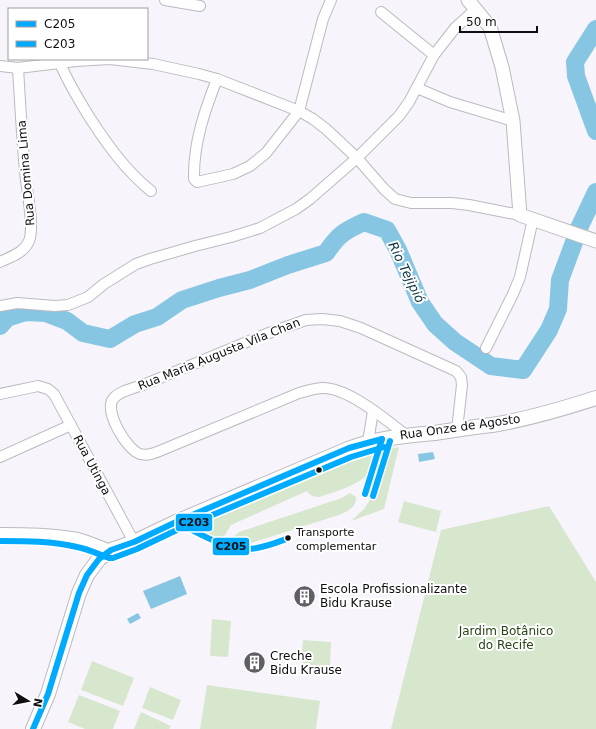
<svg xmlns="http://www.w3.org/2000/svg" width="596" height="729" font-family="'DejaVu Sans',sans-serif">
<style>
.green{fill:#d7e7ce}
.water{fill:#86c6e2}
.lines{fill:none;stroke-linecap:round;stroke-linejoin:round}
.river{stroke:#86c6e2;stroke-width:18}
.minor-casing{stroke:#bbbabf;stroke-width:12}
.tertiary-casing{stroke:#bbbabf;stroke-width:15}
.secondary-casing{stroke:#bbbabf;stroke-width:16}
.minor{stroke:#fefefe;stroke-width:10}
.tertiary{stroke:#fefefe;stroke-width:13}
.secondary{stroke:#fefefe;stroke-width:14}
.bus-1-casing{stroke:#fff;stroke-width:9}
.bus-2-casing{stroke:#fff;stroke-width:9}
.bus-1{stroke:#0af;stroke-width:6}
.bus-2{stroke:#0af;stroke-width:6}
.bus-dot{fill:#0f0d12;stroke:#fff;stroke-width:1.5}
.labels{text-anchor:middle;stroke-width:4;stroke-linejoin:round;paint-order:stroke}
.bus-label{font-size:11px;fill:#0f0d12;stroke:#fff;text-anchor:start}
.street-label{font-size:12px;fill:#0f0d12;stroke:#fff}
.poi-label{font-size:12px;fill:#0f0d12;stroke:#fff;text-anchor:start}
.park-label{font-size:12px;fill:#294314;stroke:#fff}
.water-label{font-size:13px;font-style:italic;fill:#0a3545;stroke:#fff}
.line-badge{stroke:#fff;stroke-width:1.5}
.pale-badge-label{font-size:11px;text-anchor:middle;font-weight:bold;fill:#111}
</style>
<rect width="100%" height="100%" fill="#f7f5fb"/>
<g class="green">
<polygon points="399,447 384,509 351,521 364,509 370,500 381,450"/>
<path d="M363 451 371 454C381 481 338 490 320 497 314 497 310 496 307 491L231 525 225 535 219 539 196 529 197 523 200 521 352 455Z"/>
<path d="M350 493 356 497C357 506 349 510 342 514L245 545H236L232 541V538L239 532 342 498Z"/>
<polygon points="404,501 441,511 436,532 398,522"/>
<polygon points="549,506 596,582 596,729 391,729 441,530"/>
<polygon points="212,619 231,621 228,657 210,656"/>
<polygon points="303,640 331,642 330,666 301,665"/>
<polygon points="92,661 134,678 123,706 81,690"/>
<polygon points="207,685 320,701 316,729 200,729"/>
<polygon points="150,687 181,700 173,720 142,708"/>
<polygon points="79,695 120,711 113,729 85,729 68,722"/>
<polygon points="141,712 171,726 169,729 134,729"/>
</g>
<g class="water">
<polygon points="433,452 435,459 419,462 418,454"/>
<polygon points="180,576 187,594 151,609 143,591"/>
<polygon points="138,613 141,618 130,624 127,619"/>
</g>
<g class="lines">
<g class="river">
<polyline points="596,29 575,62 576,76 596,131"/>
<path d="M0 326 7 318 26 312 46 313 67 321 83 333 110 339 135 324 157 317 182 300 219 288 250 280 288 265 326 253C338 235 344 231 364 222L387 230 398 250 420 302 435 324 455 342 491 366 523 370 549 330 558 309 560 280 580 226 596 192"/>
</g>
<defs>
<g id="minor">
<polyline points="165,0 200,6"/>
<polyline points="381,12 434,55"/>
<path d="M60 63C67 81 78 98 88 115 106 143 125 170 151 191"/>
<polyline points="0,66 18,68 76,61 110,59 153,64 199,74 217,79 299,111 313,119 326,129 357,158 384,189 395,199 411,203 452,203 469,205 520,215"/>
<path d="M217 79C205 110 194 141 194 175V179L197 182 233 174 250 166 266 153 299 111 323 19 331 0"/>
<polyline points="417,88 450,102 513,121"/>
<path d="M0 262C10 257 24 253 29 241 35 226 26 188 25 171 22 137 20 102 18 68"/>
<polyline points="0,306 17,303 55,306 68,305 88,297 104,284 136,264 150,259 195,246 231,237 260,228 296,209 310,199 357,158 399,116 409,102 434,55 455,28 476,9"/>
<polyline points="486,348 513,294 520,277 533,219"/>
<polyline points="0,394 38,386 48,389 54,394 134,542"/>
<path d="M406 435C386 420 349 388 323 388 315 388 307 391 299 393L162 450C155 453 148 456 140 454 127 450 104 412 113 399 119 391 134 388 143 385L266 334 306 320 322 319 340 321 361 328 456 371 461 377 462 385 457 430"/>
<polyline points="368,442 373,411"/>
<polyline points="0,457 71,425"/>
<path d="M0 533C26 533 53 533 78 538 89 541 100 546 111 550"/>
</g>
<polyline id="tertiary" points="468,0 490,27 502,67 513,121 520,215 596,241"/>
<path id="secondary" d="M33 729 48 694 79 593 87 575 99 559 111 550 134 542 176 522 348 449C377 438 404 436 435 433 454 430 473 427 492 425 528 419 562 409 596 398"/>
</defs>
<use href="#minor" class="minor-casing"/>
<use href="#tertiary" class="tertiary-casing"/>
<use href="#secondary" class="secondary-casing"/>
<use href="#minor" class="minor"/>
<use href="#tertiary" class="tertiary"/>
<use href="#secondary" class="secondary"/>
<defs>
<g id="bus-1">
<polyline points="365,494 382,439"/>
<path d="M176 522C201 534 228 553 257 548 268 546 278 542 289 538"/>
<polyline points="33,729 48,694 79,593 87,575 99,559 111,550 134,542 176,522 349,448 382,439"/>
</g>
<g id="bus-2">
<polyline points="373,496 390,441"/>
<path d="M0 541C24 541 53 541 77 547 88 549 98 554 109 558H113L137 549 179 529 351 457 384 447"/>
</g>
</defs>
<use href="#bus-1" class="bus-1-casing"/>
<use href="#bus-2" class="bus-2-casing"/>
<use href="#bus-1" class="bus-1"/>
<use href="#bus-2" class="bus-2"/>
</g>
<defs>
<symbol id="building-disc" viewBox="-11 -11 22 22"><circle r="9.5" fill="#605e64" stroke="#fff"/><path d="M-4-6H4V6H1V3H-1V6H-4ZM-2.5-4.3h1.7v1.8h-1.7ZM.8-4.3h1.7v1.8H.8ZM-2.5-1h1.7V.8h-1.7ZM.8-1h1.7V.8H.8Z" fill="#fff"/></symbol>
</defs>
<g fill-rule="evenodd">
<use href="#building-disc" x="292" y="584" width="25" height="25"/>
<use href="#building-disc" x="242" y="650" width="25" height="25"/>
</g>
<g class="bus-dot">
<circle cx="319" cy="470" r="3.5"/>
<circle cx="288" cy="538" r="3.5"/>
</g>
<g class="labels">
<g class="bus-label">
<text x="296" y="536">Transporte<tspan x="296" dy="14">complementar</tspan></text>
</g>
<g class="street-label">
<text transform="translate(26 173) rotate(-95)" y="4">Rua Domina Lima</text>
<text transform="translate(219 354) rotate(-22)" y="4">Rua Maria Augusta Vila Chan</text>
<text transform="translate(460 427) rotate(-8)" y="4">Rua Onze de Agosto</text>
<text transform="translate(92 465) rotate(62)" y="4">Rua Utinga</text>
</g>
<g class="poi-label">
<text x="320" y="593">Escola Profissionalizante<tspan x="320" dy="14">Bidu Krause</tspan></text>
<text x="270" y="660">Creche<tspan x="270" dy="14">Bidu Krause</tspan></text>
</g>
<g class="park-label">
<text x="506" y="635">Jardim Botânico<tspan x="506" dy="14">do Recife</tspan></text>
</g>
<g class="water-label">
<text transform="translate(407 272) rotate(64)" y="5">Rio Tejipió</text>
</g>
</g>
<g class="line-badge">
<rect x="175" y="513" width="38" height="19" rx="4" fill="#0af"/>
<rect x="212" y="537" width="38" height="19" rx="4" fill="#0af"/>
</g>
<g class="pale-badge-label">
<text x="194" y="526">C203</text>
<text x="231" y="550">C205</text>
</g>
<rect x="8" y="8" width="140" height="52" fill="#ffffff" stroke="#9f9ea0"/>
<rect x="16" y="21" width="20" height="6" fill="#00aaff" stroke="#9f9ea0"/>
<text x="44" y="28" font-size="12" fill="#0f0d12">C205</text>
<rect x="16" y="41" width="20" height="6" fill="#00aaff" stroke="#9f9ea0"/>
<text x="44" y="48" font-size="12" fill="#0f0d12">C203</text>
<g transform="translate(28 701) rotate(100)" stroke="#ffffff" stroke-width="3" paint-order="stroke">
<path d="M0-3L7 15L0 10L-7 15Z" fill="#0f0d12"/>
<text y="-6" font-size="11" font-weight="bold" text-anchor="middle" fill="#0f0d12">N</text>
</g>
<path d="M460 26v6h77v-6" fill="none" stroke="#0f0d12" stroke-width="2"/>
<text x="466" y="26" font-size="12" fill="#0f0d12" stroke="#ffffff" stroke-width="3" paint-order="stroke">50 m</text>
</svg>
